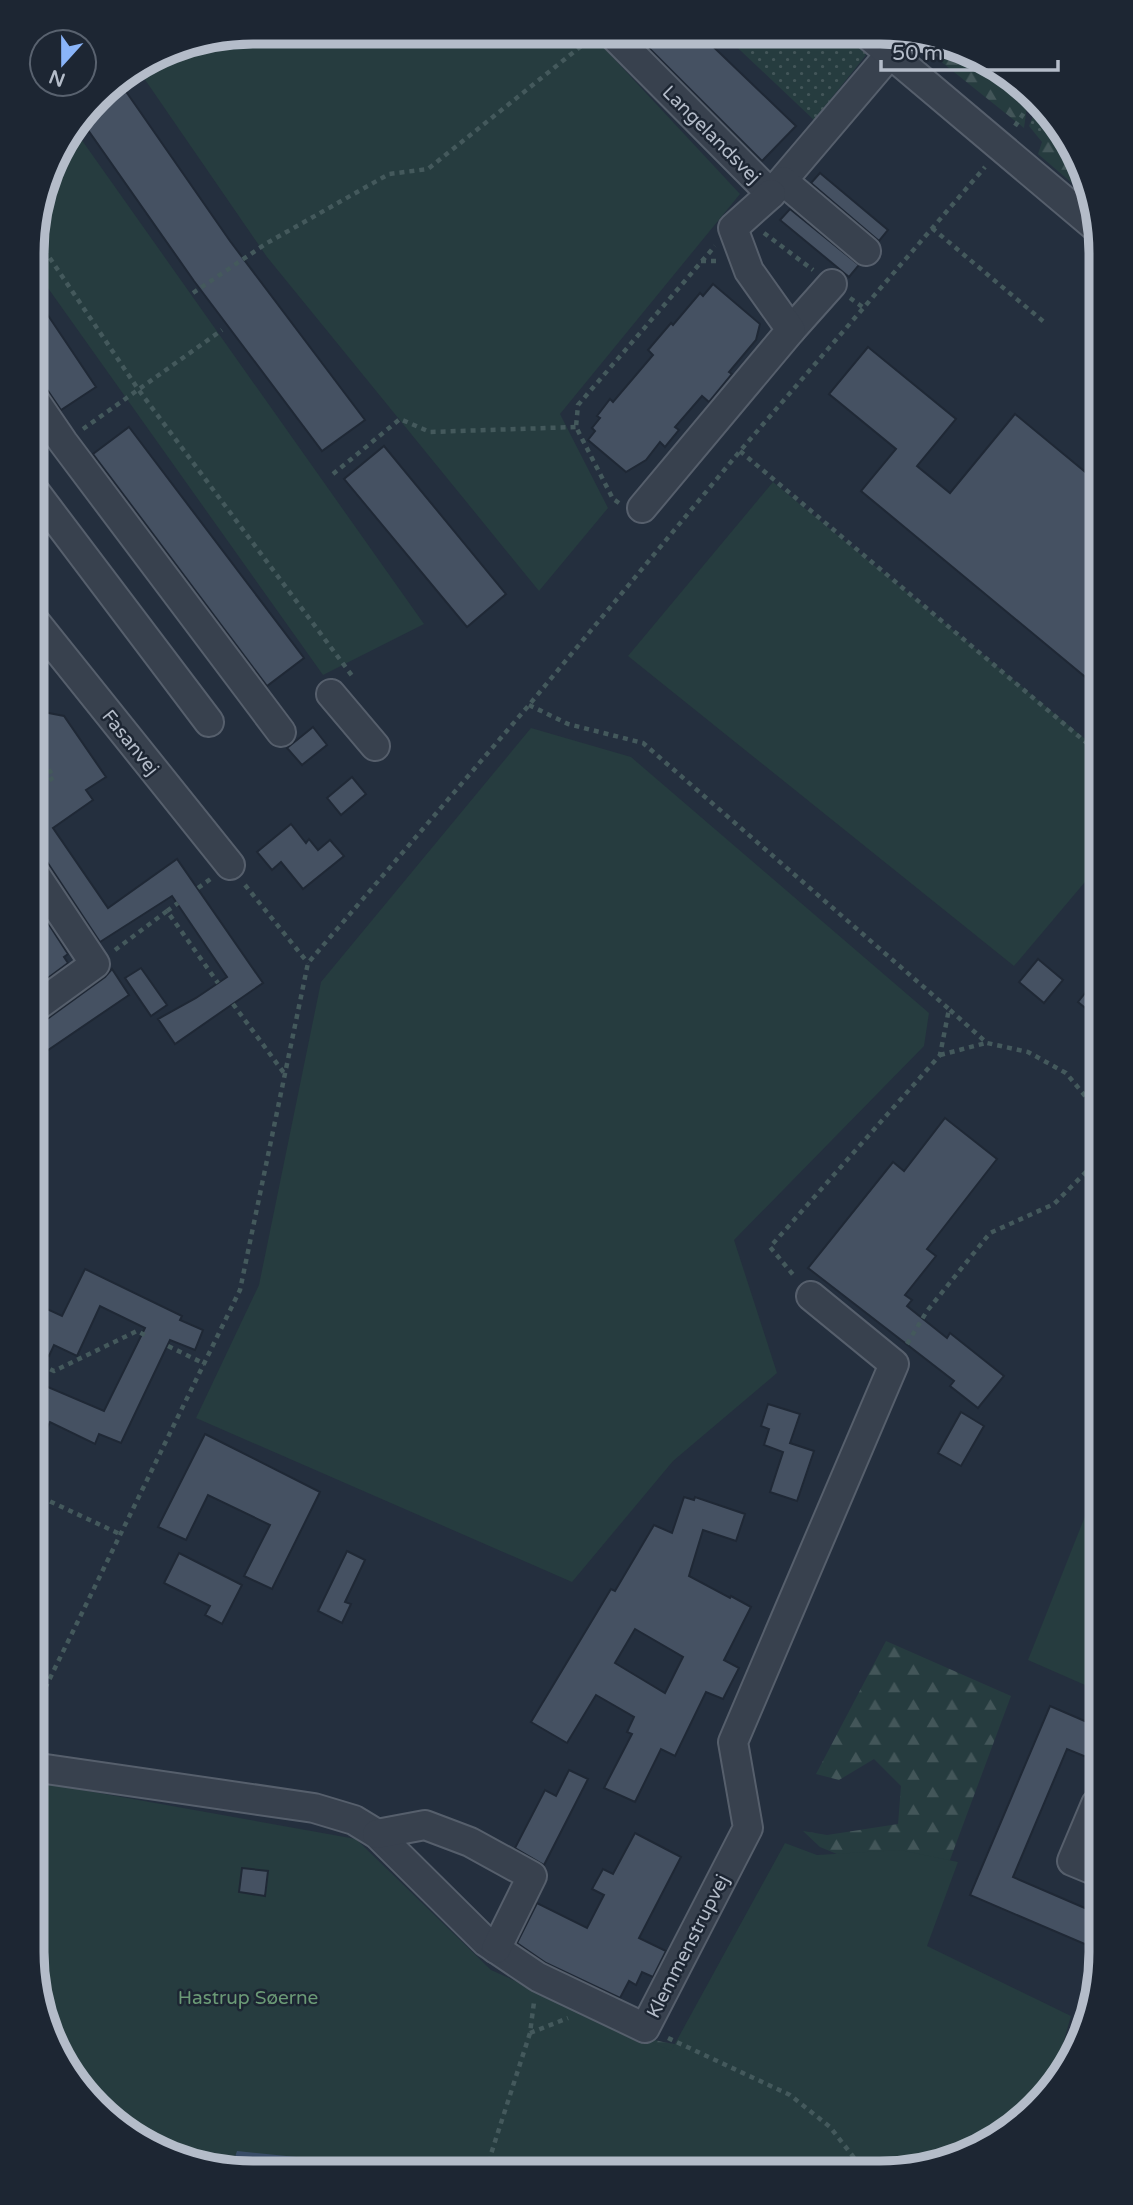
<svg xmlns="http://www.w3.org/2000/svg" width="1133" height="2205" font-family="'Varela Round',sans-serif">
<style>
.grass{fill:url(#grass-dots)}
.forest{fill:url(#forest-firs)}
.park{fill:#263c3f}
.water{fill:#394c67}
.building{fill:#455162;stroke:#1f2835;stroke-width:2;fill-rule:evenodd}
.lines{fill:none;stroke-linecap:round;stroke-linejoin:round}
.minor-casing{stroke:#565f6c;stroke-width:32}
.path{stroke:#44595c;stroke-width:4.5;stroke-dasharray:5 5;stroke-linecap:butt}
.minor{stroke:#38414e;stroke-width:28}
.labels{text-anchor:middle;stroke-width:5;stroke-linejoin:round;paint-order:stroke}
.street-label{font-size:19px;fill:#b4bcc9;stroke:#1d2633}
.park-label{font-size:19px;fill:#6b9a76;stroke:#1d2633}
.rim{fill:none;stroke:#b4bcc9;stroke-width:9}
</style>
<defs>
<pattern id="grass-dots" width="8" height="8" patternUnits="userSpaceOnUse" patternTransform="scale(1.75)"><rect width="8" height="8" fill="#263c3f"/><path d="M2 2h.1M6 6h.1" fill="none" stroke="#435659" stroke-width="1.8" stroke-linecap="round"/></pattern>
<pattern id="forest-firs" width="22" height="20" patternUnits="userSpaceOnUse" patternTransform="scale(1.75)"><rect width="22" height="20" fill="#263c3f"/><path d="M5 1l3.5 6h-7zM16 11l3.5 6h-7z" fill="#435659"/></pattern>
</defs>
<rect width="100%" height="100%" fill="#242f3e"/>
<g class="grass">
<polygon points="723,34 851,35 866,55 814,120"/>
<polygon points="1038,104 1055,129 1042,142 1029,126"/>
</g>
<g class="forest">
<polygon points="909,36 923,36 1026,87 1029,91 1024,128"/>
<polygon points="1051,124 1090,182 1093,201 1038,154 1047,127"/>
<polygon points="886,1641 1011,1696 919,1943 888,2044 534,2079 597,2025 663,2042 724,2053 849,1859 820,1847 803,1831 827,1835 898,1824 901,1786 874,1759 839,1780 816,1774"/>
</g>
<g class="park">
<polygon points="253,32 591,34 740,194 560,414 608,508 539,591 267,257 137,68 169,48"/>
<polygon points="74,129 424,624 323,675 33,267 33,224 55,155"/>
<polygon points="773,482 1101,752 1101,863 1014,966 628,656"/>
<polygon points="531,728 631,757 929,1013 924,1046 734,1240 777,1373 673,1461 572,1582 196,1418 259,1285 321,982"/>
<polygon points="1101,1476 1101,1533 1092,1550 1101,1554 1101,1692 1028,1660"/>
<polygon points="32,1781 356,1839 491,1970 671,2051 785,1843 817,1855 900,1850 958,1862 927,1946 1071,2016 1049,2093 1003,2136 951,2162 880,2173 224,2172 155,2151 107,2119 43,2023 32,1952"/>
</g>
<polygon class="water" points="237,2151 366,2164 371,2172 230,2172"/>
<g class="building">
<polygon points="635,34 700,34 796,126 762,161"/>
<polygon points="118,80 230,241 365,420 322,451 194,281 81,120 107,87"/>
<polygon points="820,173 888,230 879,241 811,183"/>
<polygon points="790,209 859,265 849,277 780,220"/>
<polygon points="713,284 760,324 756,340 729,372 732,374 709,402 702,396 675,427 679,430 665,447 660,442 646,460 626,472 588,440 595,431 592,428 600,418 597,416 610,399 613,402 653,355 648,350 671,323 673,325 700,293 703,296"/>
<polygon points="33,293 96,387 61,410 46,388 33,381"/>
<polygon points="868,347 956,419 917,466 950,493 1015,414 1101,485 1101,690 861,491 896,449 829,394"/>
<polygon points="129,427 304,658 267,686 93,454"/>
<polygon points="384,446 506,594 467,627 344,479"/>
<polygon points="33,710 64,716 106,777 86,790 93,800 53,828 108,908 177,859 263,983 175,1044 158,1019 196,998 227,977 172,896 100,942 47,862 41,856 33,854"/>
<polygon points="313,727 327,745 302,765 287,748"/>
<polygon points="352,777 366,794 341,815 327,798"/>
<polygon points="291,824 306,843 309,839 318,850 330,840 344,856 303,889 281,862 272,870 257,852"/>
<polygon points="33,900 68,954 64,957 68,963 33,989"/>
<polygon points="1038,959 1063,980 1044,1003 1019,982"/>
<polygon points="141,968 167,1005 151,1016 125,978"/>
<polygon points="112,969 129,995 32,1061 32,1025 43,1022 105,977"/>
<polygon points="1101,973 1101,1021 1078,1002"/>
<polygon points="945,1118 997,1159 927,1249 936,1256 905,1295 912,1300 907,1306 947,1338 950,1333 1004,1376 978,1408 950,1386 954,1381 808,1268 893,1162 904,1171"/>
<polygon points="85,1269 182,1316 180,1320 203,1330 195,1350 170,1340 121,1443 99,1434 95,1444 50,1422 32,1461 32,1402 41,1384 104,1411 145,1328 100,1306 77,1356 54,1345 49,1356 32,1348 32,1302 62,1316"/>
<polygon points="768,1404 800,1414 790,1443 814,1451 797,1501 770,1492 783,1452 764,1445 769,1429 761,1426"/>
<polygon points="961,1412 984,1426 961,1466 938,1453"/>
<polygon points="205,1434 320,1492 272,1589 244,1576 270,1525 208,1495 186,1540 158,1527"/>
<path d="M684 1497 694 1500 695 1497 745 1514 736 1541 703 1530 689 1576 730 1598 731 1596 751 1607 724 1660 739 1668 723 1699 706 1692 675 1756 661 1749 635 1802 604 1788 632 1734 627 1732 634 1717 596 1695 567 1743 531 1722 611 1589 615 1591 654 1525 672 1533ZM635 1629 683 1657 665 1693 615 1663Z"/>
<polygon points="347,1551 365,1560 345,1602 351,1604 342,1623 318,1611"/>
<polygon points="179,1553 242,1585 222,1624 205,1615 210,1606 164,1583"/>
<polygon points="1050,1706 1101,1728 1101,1763 1067,1749 1013,1877 1101,1915 1101,1951 970,1895"/>
<polygon points="569,1770 588,1779 544,1865 515,1848 545,1790 556,1796"/>
<polygon points="635,1833 681,1857 639,1938 666,1951 653,1977 642,1972 636,1985 629,1981 620,1998 546,1963 517,1943 537,1903 587,1928 604,1895 592,1889 603,1869 613,1874"/>
<polygon points="242,1868 268,1871 265,1896 239,1892"/>
</g>
<g class="lines">
<defs>
<g id="minor">
<polyline points="612,34 771,194 890,54"/>
<polyline points="868,35 1098,229"/>
<polyline points="783,181 866,251"/>
<polyline points="791,330 832,284"/>
<polyline points="33,398 63,442 281,732"/>
<polyline points="33,489 209,722"/>
<polyline points="642,508 791,330 749,271 733,228 771,194"/>
<polyline points="33,619 230,865"/>
<polyline points="331,694 375,746"/>
<polyline points="33,1009 95,964 33,871"/>
<polyline points="32,1767 314,1808 354,1820 377,1834 486,1942 538,1977 645,2028 748,1828 733,1742 894,1364 811,1296"/>
<polyline points="377,1834 425,1825 470,1842 532,1876 496,1949"/>
<polyline points="1101,1873 1072,1861 1096,1804 1101,1806"/>
</g>
</defs>
<use href="#minor" class="minor-casing"/>
<g class="path">
<polyline points="1015,126 1034,98"/>
<polyline points="932,228 1044,322"/>
<polyline points="33,233 138,389 353,677"/>
<polyline points="764,233 813,270"/>
<polyline points="701,261 720,261"/>
<polyline points="193,293 267,243 389,174 428,169 590,39"/>
<polyline points="850,298 864,308"/>
<polyline points="83,429 222,330"/>
<polyline points="740,451 1101,755"/>
<polyline points="333,474 400,419 430,432 576,427"/>
<polyline points="619,503 613,499 576,427 578,405 715,246"/>
<polyline points="529,705 568,724 643,743 949,1009 940,1055 770,1247 795,1277"/>
<polyline points="33,792 54,777 33,747"/>
<polyline points="245,885 308,963"/>
<polyline points="198,888 212,878"/>
<polyline points="167,911 178,903"/>
<polyline points="115,950 167,911 218,983"/>
<polyline points="233,1004 284,1073"/>
<polyline points="950,1010 987,1043 1028,1052 1066,1073 1101,1115"/>
<polyline points="940,1055 986,1043"/>
<polyline points="907,1344 927,1311 990,1233 1054,1204 1101,1157"/>
<polyline points="168,1346 205,1364"/>
<polyline points="32,1361 54,1371 137,1331 145,1335"/>
<polyline points="32,1493 122,1535"/>
<polyline points="32,1715 240,1290 308,963 529,705 740,451 985,167"/>
<polyline points="530,2033 568,2018"/>
<polyline points="668,2038 790,2095 830,2127 866,2173"/>
<polyline points="489,2172 491,2154 530,2033 534,2002"/>
</g>
<use href="#minor" class="minor"/>
</g>
<g class="labels">
<g class="street-label">
<text transform="translate(712 134) rotate(45)" y="7">Langelandsvej</text>
<text transform="translate(131 742) rotate(51)" y="7">Fasanvej</text>
<text transform="translate(687 1946) rotate(-63)" y="7">Klemmenstrupvej</text>
</g>
<g class="park-label">
<text x="248" y="2004">Hastrup Søerne</text>
</g>
</g>
<path d="M0 0H1133V2205H0ZM253 44H880A209 209 0 0 1 1089 253V1952A209 209 0 0 1 880 2161H253A209 209 0 0 1 44 1952V253A209 209 0 0 1 253 44Z" fill="#1d2633" fill-rule="evenodd"/>
<path class="rim" d="M253 44H880A209 209 0 0 1 1089 253V1952A209 209 0 0 1 880 2161H253A209 209 0 0 1 44 1952V253A209 209 0 0 1 253 44Z"/>
<g transform="translate(63 63) rotate(201)"><circle r="33" fill="#1d2633" stroke="#59626f" stroke-width="2"/>
<path d="M0-5L12 26L0 18L-12 26Z" fill="#8ab4f8"/>
<text y="-10" font-size="19" font-weight="bold" text-anchor="middle" fill="#b4bcc9">N</text>
</g>
<path d="M881 60v10h177v-10" fill="none" stroke="#b4bcc9" stroke-width="3.5"/>
<text x="892" y="60" font-size="21" fill="#b4bcc9" stroke="#1d2633" stroke-width="5" paint-order="stroke">50 m</text>
</svg>
